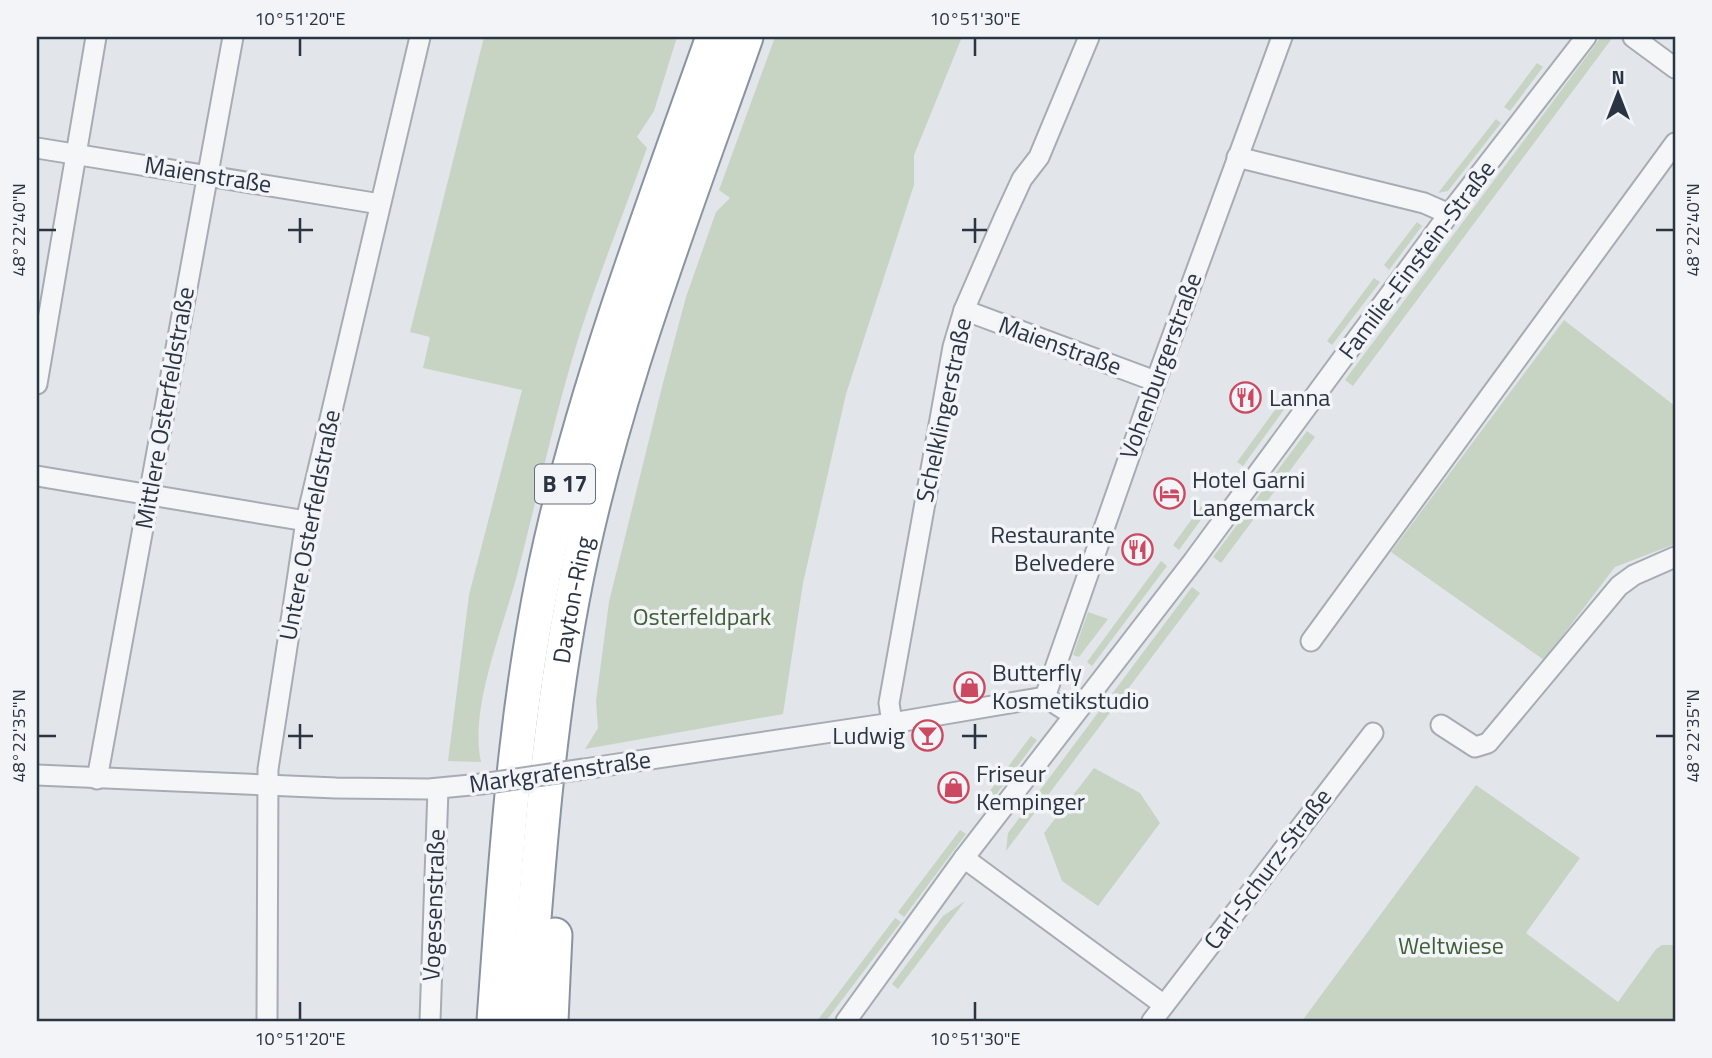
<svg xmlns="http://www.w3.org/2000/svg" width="1712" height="1058" font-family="'Titillium Web',sans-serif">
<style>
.green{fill:#c8d4c3}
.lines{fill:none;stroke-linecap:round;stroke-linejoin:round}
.minor-casing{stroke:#a7acb4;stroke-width:23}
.trunk-casing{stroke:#8993a1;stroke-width:37}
.minor{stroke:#f5f6f8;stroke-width:19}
.trunk{stroke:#fff;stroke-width:33}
.minor-bridge-casing{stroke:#a7acb4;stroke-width:23;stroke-linecap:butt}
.minor-bridge{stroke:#f5f6f8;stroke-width:19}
.ticks{fill:none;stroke:#2a3442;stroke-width:2.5}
.labels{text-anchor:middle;stroke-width:7;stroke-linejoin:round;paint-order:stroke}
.shield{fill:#f2f4f7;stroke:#666e78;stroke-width:2}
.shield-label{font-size:23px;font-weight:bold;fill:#2a3442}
.street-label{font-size:24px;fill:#2a3442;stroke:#f2f4f7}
.poi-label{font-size:24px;fill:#2a3442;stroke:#f2f4f7;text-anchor:start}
.park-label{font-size:24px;fill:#405e37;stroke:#f2f4f7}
.neatline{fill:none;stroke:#2a3442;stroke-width:2.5}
.ticks-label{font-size:18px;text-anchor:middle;fill:#2a3442}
</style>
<rect width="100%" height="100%" fill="#e2e5ea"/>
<g class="green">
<path d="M484 37H677L654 111 637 137 647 148C625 210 600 271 580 333 555 413 538 495 517 575 503 628 469 709 481 762L448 761 469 595 522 390 423 368 430 337 410 332Z"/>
<polygon points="775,37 962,37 914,155 914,185 846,394 803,583 783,714 585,749 598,728 596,701 609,602 663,383 686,297 716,212 730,198 719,190"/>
<polygon points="1601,37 1613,37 1353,386 1345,380"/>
<polygon points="1537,63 1543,67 1510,111 1504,107"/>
<polygon points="1496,119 1501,123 1448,191 1438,193"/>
<polygon points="1417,222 1422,226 1389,270 1384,265"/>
<polygon points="1374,278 1380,282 1332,345 1327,341"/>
<polygon points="1564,320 1675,406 1675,544 1615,567 1544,660 1391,552"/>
<polygon points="1285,396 1291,400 1243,466 1237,462"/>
<polygon points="1307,431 1315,437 1221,563 1213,557"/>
<polygon points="1205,501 1211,506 1179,550 1173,545"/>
<polygon points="1161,561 1167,566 1092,666 1087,662"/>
<polygon points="1192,587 1200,593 1006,851 1008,833"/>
<polygon points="1088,612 1108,619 1079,657 1073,655"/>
<polygon points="1031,736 1037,740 983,812 978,807"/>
<polygon points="1094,768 1140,793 1160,823 1098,906 1062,881 1044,833"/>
<polygon points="1476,785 1580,858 1526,933 1618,1002 1656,949 1662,945 1674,945 1675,1021 1302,1021"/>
<polygon points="960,830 966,834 904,917 898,912"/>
<polygon points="965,901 898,989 892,984 943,916"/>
<polygon points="895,918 901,922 826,1021 817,1021"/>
</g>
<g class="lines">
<defs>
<g id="minor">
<polyline points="1633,37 1675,68"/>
<polyline points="37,148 380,204"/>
<polyline points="1237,157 1424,203 1449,214"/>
<polyline points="964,310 1155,381"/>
<polyline points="37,384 96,37"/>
<polyline points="37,476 306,521"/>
<polyline points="1311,641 1675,143"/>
<polyline points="1045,697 1149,400 1282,37"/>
<polyline points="892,723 889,703 953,347 964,310 1004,218 1022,179 1039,157 1089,37"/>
<polyline points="1441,725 1475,747 1488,743 1619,586 1634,575 1675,557"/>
<polyline points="584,769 892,723 1045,697 1073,715"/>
<polyline points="37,775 336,788 429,789 481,784"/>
<polyline points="97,779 233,37"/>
<polyline points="964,858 1164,1005"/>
<polyline points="267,1021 268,769 293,608 306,521 420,37"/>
<polyline points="430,1021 438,789"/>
<polyline points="846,1021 964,858 1194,560 1449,214 1586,37"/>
<polyline points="1152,1021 1373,733"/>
</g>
<g id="trunk">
<path d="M494 1021C506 855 516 686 555 524 595 358 656 198 713 37"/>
<path id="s1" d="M526 1021C537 881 546 740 572 601 608 407 681 222 746 37"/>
<polyline points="551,1021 555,935"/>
</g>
</defs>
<use href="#minor" class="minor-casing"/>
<use href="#trunk" class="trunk-casing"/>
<use href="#minor" class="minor"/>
<use href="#trunk" class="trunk"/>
<defs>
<polyline id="minor-bridge" points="481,784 584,769"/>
</defs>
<use href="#minor-bridge" class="minor-bridge-casing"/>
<use href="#minor-bridge" class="minor-bridge"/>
</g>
<path class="ticks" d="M300 38V56M975 38V56M300 218V243M975 218V243M38 230H56M288 230H313M962 230H987M1656 230H1674M300 724V749M975 724V749M38 736H56M288 736H313M962 736H987M1656 736H1674M300 1002V1020M975 1002V1020"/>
<defs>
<symbol id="restaurant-ring" viewBox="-11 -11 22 22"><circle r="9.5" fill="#f2f4f7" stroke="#cd4961" stroke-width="1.5"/><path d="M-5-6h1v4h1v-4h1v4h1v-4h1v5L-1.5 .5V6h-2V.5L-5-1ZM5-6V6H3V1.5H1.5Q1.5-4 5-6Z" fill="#cd4961"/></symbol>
<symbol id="hotel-ring" viewBox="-11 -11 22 22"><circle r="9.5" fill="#f2f4f7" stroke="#cd4961" stroke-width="1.5"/><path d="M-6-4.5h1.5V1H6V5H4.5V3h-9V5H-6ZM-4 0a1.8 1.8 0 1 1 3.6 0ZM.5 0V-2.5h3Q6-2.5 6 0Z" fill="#cd4961"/></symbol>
<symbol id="shop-ring" viewBox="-11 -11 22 22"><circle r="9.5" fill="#f2f4f7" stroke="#cd4961" stroke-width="1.5"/><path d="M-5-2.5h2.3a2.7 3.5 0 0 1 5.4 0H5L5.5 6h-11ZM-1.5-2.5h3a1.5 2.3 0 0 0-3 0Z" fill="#cd4961"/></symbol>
<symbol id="bar-ring" viewBox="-11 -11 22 22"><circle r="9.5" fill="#f2f4f7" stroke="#cd4961" stroke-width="1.5"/><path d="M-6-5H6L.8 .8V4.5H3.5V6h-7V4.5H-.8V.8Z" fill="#cd4961"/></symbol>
</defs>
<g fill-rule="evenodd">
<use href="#restaurant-ring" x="1228" y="380" width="35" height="35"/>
<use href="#hotel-ring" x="1152" y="476" width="35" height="35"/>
<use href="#restaurant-ring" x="1120" y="532" width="35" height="35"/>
<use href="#shop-ring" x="952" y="670" width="35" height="35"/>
<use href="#bar-ring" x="910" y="718" width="35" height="35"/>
<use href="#shop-ring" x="936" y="770" width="35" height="35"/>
</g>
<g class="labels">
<rect class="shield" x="535" y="464.5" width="60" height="39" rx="5"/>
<g class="shield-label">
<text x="565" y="492">B 17</text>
</g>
<g class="street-label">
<text transform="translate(208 175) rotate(9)" y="8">Maienstraße</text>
<text transform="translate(1417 260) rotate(-53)" y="8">Familie-Einstein-Straße</text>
<text transform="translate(1060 346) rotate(20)" y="8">Maienstraße</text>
<text transform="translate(1161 366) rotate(-70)" y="8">Vohenburgerstraße</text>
<text transform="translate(165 408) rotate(-80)" y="8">Mittlere Osterfeldstraße</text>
<text transform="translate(944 410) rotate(-78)" y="8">Schelklingerstraße</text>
<text transform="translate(310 525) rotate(-79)" y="8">Untere Osterfeldstraße</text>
<text dy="8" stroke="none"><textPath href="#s1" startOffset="424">Dayton-Ring</textPath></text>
<text transform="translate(560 772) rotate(-8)" y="8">Markgrafenstraße</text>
<text transform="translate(1268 869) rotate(-53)" y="8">Carl-Schurz-Straße</text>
<text transform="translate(434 905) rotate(-88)" y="8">Vogesenstraße</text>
</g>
<g class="poi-label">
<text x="1269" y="406">Lanna</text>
<text x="1192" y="488">Hotel Garni<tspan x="1192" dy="28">Langemarck</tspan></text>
<text x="1115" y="543" text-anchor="end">Restaurante<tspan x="1115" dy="28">Belvedere</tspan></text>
<text x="992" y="681">Butterfly<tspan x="992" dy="28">Kosmetikstudio</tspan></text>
<text x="905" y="744" text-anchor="end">Ludwig</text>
<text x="976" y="782">Friseur<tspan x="976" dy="28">Kempinger</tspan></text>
</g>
<g class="park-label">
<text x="702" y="625">Osterfeldpark</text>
<text x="1451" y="954">Weltwiese</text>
</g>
</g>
<rect width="1712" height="1058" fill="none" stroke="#f2f4f7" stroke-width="77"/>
<g transform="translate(1618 94)" stroke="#f2f4f7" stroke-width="5" paint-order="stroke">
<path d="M0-5L12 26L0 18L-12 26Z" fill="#2a3442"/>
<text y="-10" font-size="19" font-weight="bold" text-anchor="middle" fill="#2a3442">N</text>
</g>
<rect x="38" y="38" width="1636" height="982" class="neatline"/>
<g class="ticks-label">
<text x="300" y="25">10°51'20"E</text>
<text x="975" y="25">10°51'30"E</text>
<text transform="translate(19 230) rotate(-90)" y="6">48°22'40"N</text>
<text transform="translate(1693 230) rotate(-90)" y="6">48°22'40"N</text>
<text transform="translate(19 736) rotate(-90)" y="6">48°22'35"N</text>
<text transform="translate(1693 736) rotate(-90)" y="6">48°22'35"N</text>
<text x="300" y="1045">10°51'20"E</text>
<text x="975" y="1045">10°51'30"E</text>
</g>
</svg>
